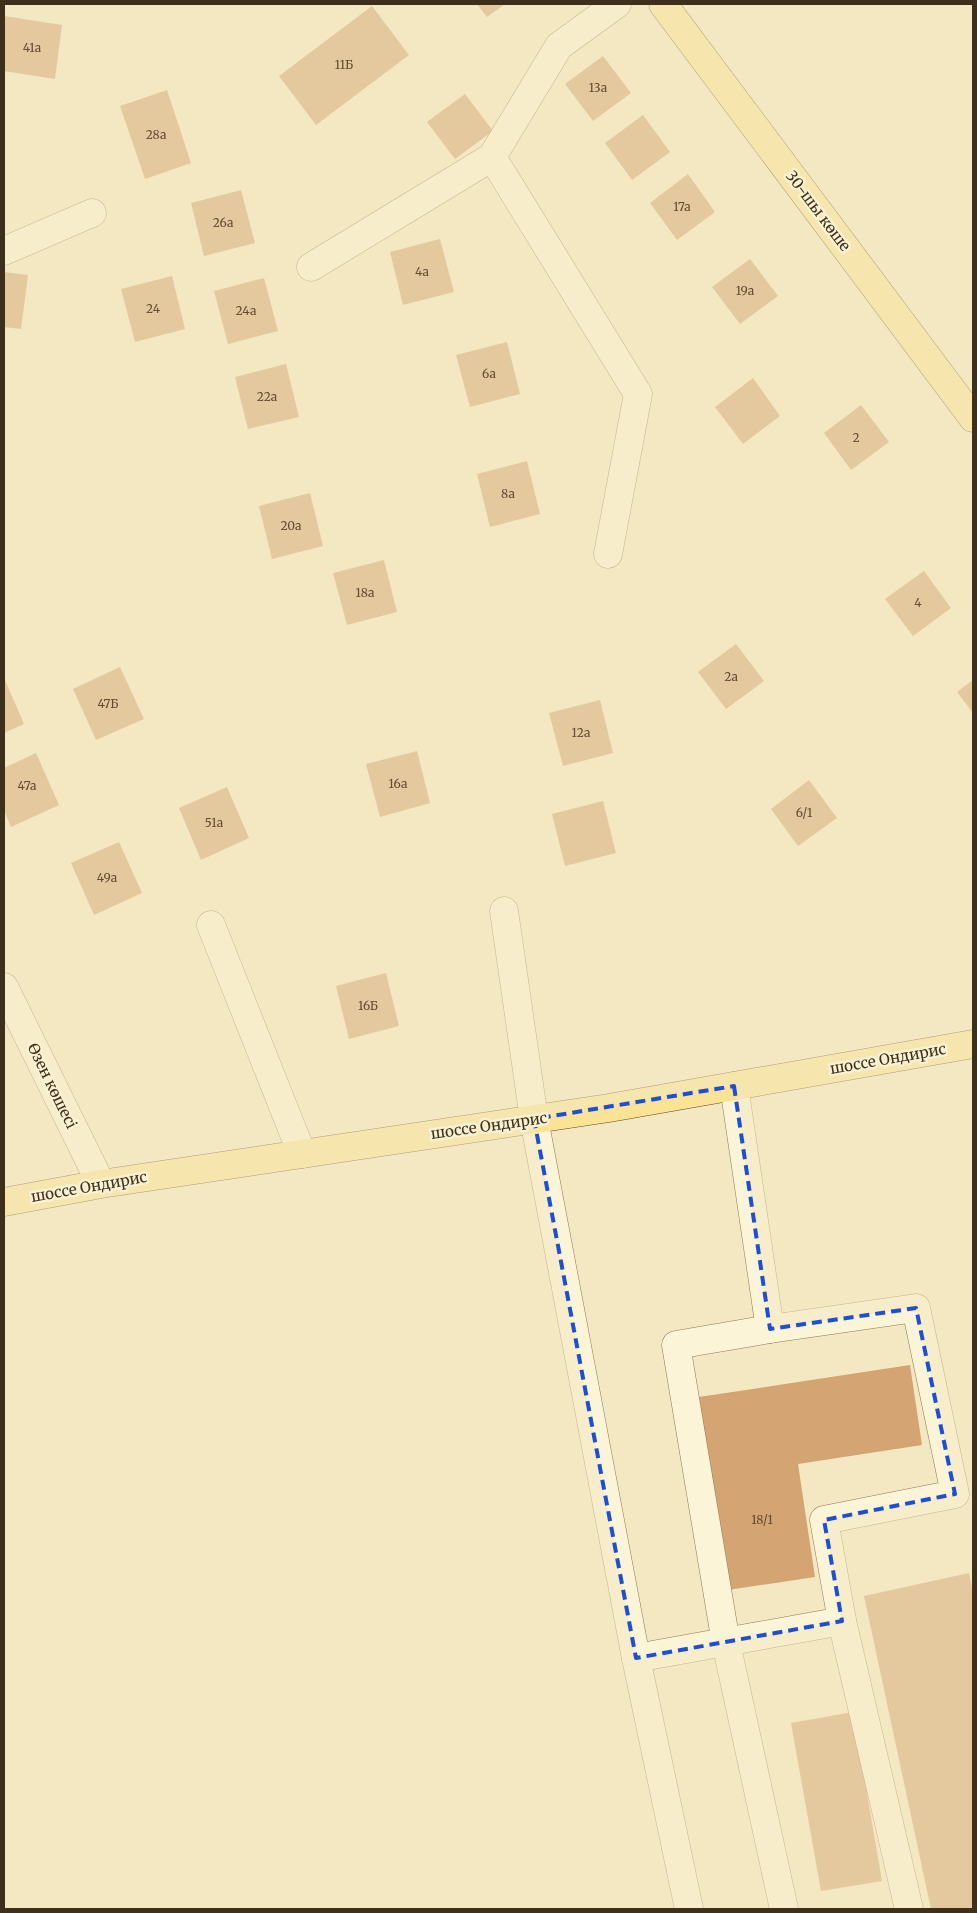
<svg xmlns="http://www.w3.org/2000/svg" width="977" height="1913" font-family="Merriweather,serif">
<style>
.building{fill:#d5a473}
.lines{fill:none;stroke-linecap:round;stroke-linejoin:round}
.minor-casing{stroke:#8e7956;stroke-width:29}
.major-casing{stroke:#5c462b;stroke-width:29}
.minor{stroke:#fcf4d6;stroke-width:28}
.major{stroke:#fae395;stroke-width:28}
.marked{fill:none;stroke:#1d4ed8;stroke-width:4;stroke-dasharray:10 6;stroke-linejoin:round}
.labels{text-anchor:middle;stroke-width:5;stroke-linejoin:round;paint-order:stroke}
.number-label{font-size:12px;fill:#634c32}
.street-label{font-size:15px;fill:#3d2f1c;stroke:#f9f1d2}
</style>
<rect width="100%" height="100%" fill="#f3e8c1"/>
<g class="building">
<polygon points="477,4 505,4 487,17"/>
<polygon points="372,6 409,55 316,125 279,76"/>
<polygon points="4,16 62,25 55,79 4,71"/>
<polygon points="603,56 631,93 593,121 565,84"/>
<polygon points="167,90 191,163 145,179 120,106"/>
<polygon points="465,94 493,131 455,159 427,122"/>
<polygon points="643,115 670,152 632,180 605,143"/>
<polygon points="688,174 715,212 677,240 650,203"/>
<polygon points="241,190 255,243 204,256 191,203"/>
<polygon points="440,239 454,292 403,305 390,252"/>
<polygon points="750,259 778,296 740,324 712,287"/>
<polygon points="4,272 28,275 21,329 4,327"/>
<polygon points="172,276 185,329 135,342 121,289"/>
<polygon points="264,278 278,331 228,344 214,291"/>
<polygon points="507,342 520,394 470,407 456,355"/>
<polygon points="286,364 299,417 248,429 235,377"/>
<polygon points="753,378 780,416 743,444 715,407"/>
<polygon points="861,405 889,442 851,470 824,433"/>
<polygon points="527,461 540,514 490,527 477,474"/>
<polygon points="310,493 323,546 272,559 259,506"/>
<polygon points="384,560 397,612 347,625 333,573"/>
<polygon points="924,571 951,608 913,636 885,599"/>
<polygon points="736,644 764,681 726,709 698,672"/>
<polygon points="120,667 144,719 96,740 73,689"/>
<polygon points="4,678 24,724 4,733"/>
<polygon points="973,680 973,713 957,692"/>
<polygon points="600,700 613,753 563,766 549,713"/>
<polygon points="417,751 430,803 380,817 366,764"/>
<polygon points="36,753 59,805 11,827 4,810 4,768"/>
<polygon points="809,780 837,818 798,846 771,809"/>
<polygon points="227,787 249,838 201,860 179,808"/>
<polygon points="603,801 616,853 565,866 552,814"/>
<polygon points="119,842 142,893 94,915 71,863"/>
<polygon points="386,973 399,1026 349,1039 336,986"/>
<polygon points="910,1365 922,1445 798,1464 815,1577 728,1590 699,1397"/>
<polygon points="969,1573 973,1594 973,1909 931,1909 864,1596"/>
<polygon points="853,1712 882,1881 821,1891 791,1723"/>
</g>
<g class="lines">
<defs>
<g id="minor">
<polyline points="492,157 638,394 608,554"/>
<polyline points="4,251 92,213"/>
<polyline points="311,267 492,157 559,46 617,4"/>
<polyline points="504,911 534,1119 636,1658 689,1909"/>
<polyline points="211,925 302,1154"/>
<polyline points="4,987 101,1184"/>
<polyline points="734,1086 770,1329"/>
<polyline points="636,1658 842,1621"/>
<polyline points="784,1909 726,1643 676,1345 770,1329 916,1308 955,1494 824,1520 842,1621 909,1909"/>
</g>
<g id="major">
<polyline points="663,4 973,418"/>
<polyline points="4,1202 101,1184 609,1108 973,1044"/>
</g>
</defs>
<use href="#minor" class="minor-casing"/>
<use href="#major" class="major-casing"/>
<use href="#minor" class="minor"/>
<use href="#major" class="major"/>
</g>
<path d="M0 0H977V1913H0ZM734 1086 770 1329 916 1308 955 1494 824 1520 842 1621 636 1658 534 1119Z" fill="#f3e8c1" fill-opacity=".55" fill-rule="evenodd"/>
<path class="marked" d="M734 1086 770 1329 916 1308 955 1494 824 1520 842 1621 636 1658 534 1119Z"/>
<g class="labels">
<g class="number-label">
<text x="32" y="52">41а</text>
<text x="344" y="69">11Б</text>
<text x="598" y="92">13а</text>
<text x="156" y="139">28а</text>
<text x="682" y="211">17а</text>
<text x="223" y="227">26а</text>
<text x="422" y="276">4а</text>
<text x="745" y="295">19а</text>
<text x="153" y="313">24</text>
<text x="246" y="315">24а</text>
<text x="489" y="378">6а</text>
<text x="267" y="401">22а</text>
<text x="856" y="442">2</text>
<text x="508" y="498">8а</text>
<text x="291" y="530">20а</text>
<text x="365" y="597">18а</text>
<text x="918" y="607">4</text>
<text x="731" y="681">2а</text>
<text x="108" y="708">47Б</text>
<text x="581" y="737">12а</text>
<text x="398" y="788">16а</text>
<text x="27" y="790">47а</text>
<text x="804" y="817">6/1</text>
<text x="214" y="827">51а</text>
<text x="107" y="882">49а</text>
<text x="368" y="1010">16Б</text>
<text x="762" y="1524">18/1</text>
</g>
<g class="street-label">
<text transform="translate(818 211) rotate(53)" y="5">30-шы көше</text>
<text transform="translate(888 1059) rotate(-10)" y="5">шоссе Ондирис</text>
<text transform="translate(52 1086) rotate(64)" y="5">Өзен көшесі</text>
<text transform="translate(489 1126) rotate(-8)" y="5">шоссе Ондирис</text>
<text transform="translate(89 1187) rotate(-10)" y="5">шоссе Ондирис</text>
</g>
</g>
<rect width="977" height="1913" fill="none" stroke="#3d2f1c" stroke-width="10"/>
</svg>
